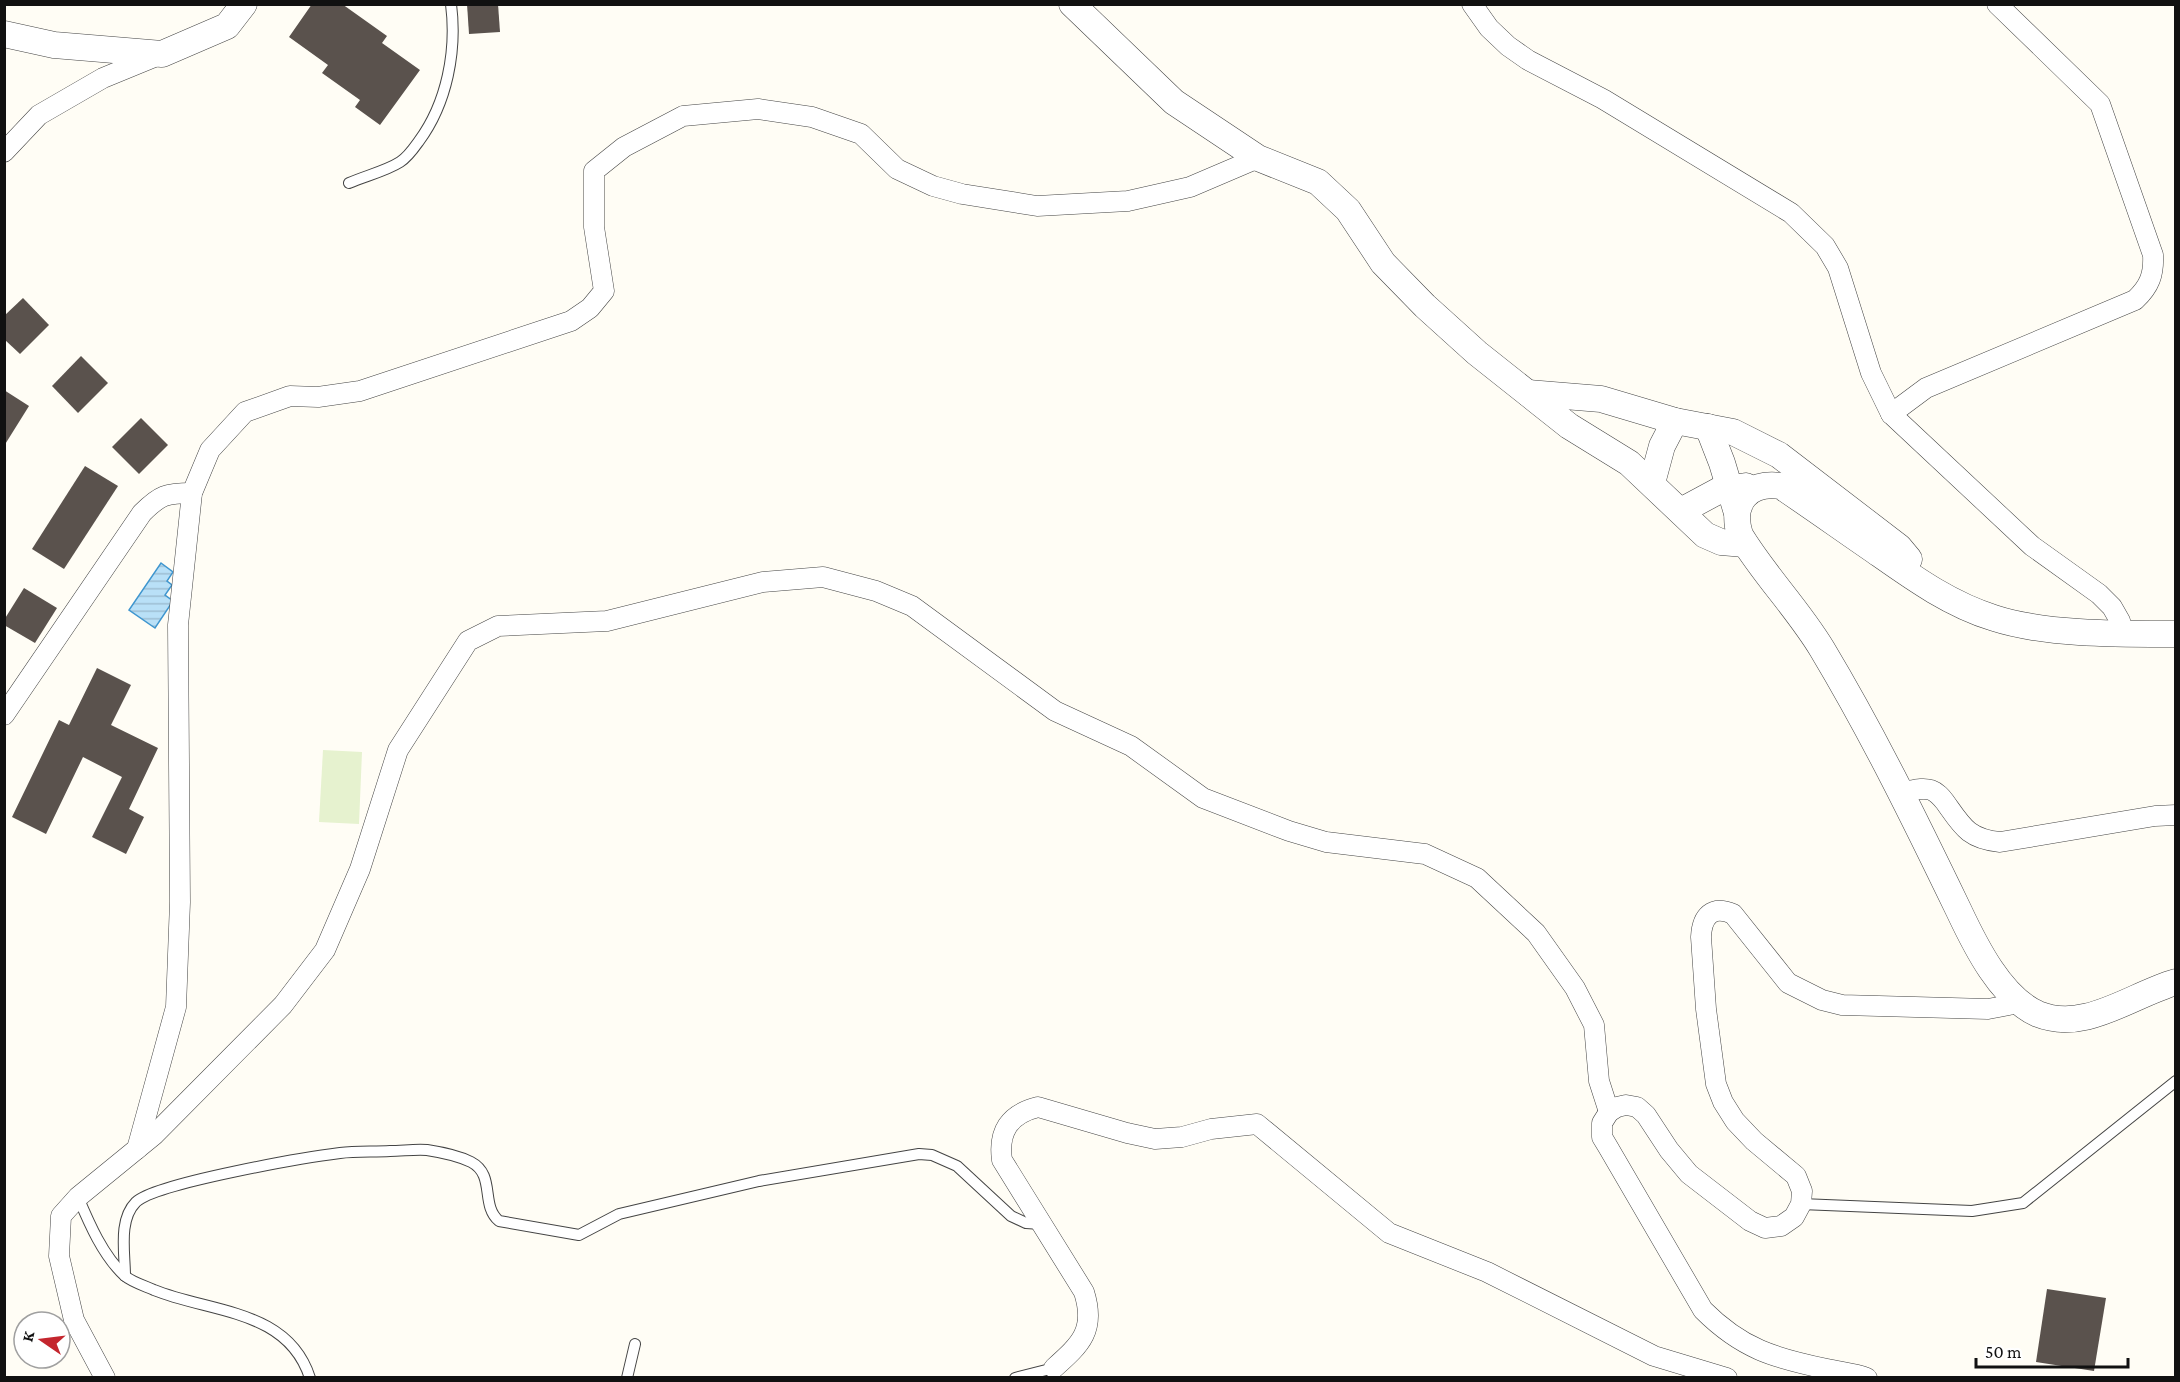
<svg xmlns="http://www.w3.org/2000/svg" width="2180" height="1382" font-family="'Crimson Pro',serif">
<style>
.pitch{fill:#e6f2cf}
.water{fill:url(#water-rules);stroke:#3f96cf;stroke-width:1.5}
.building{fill:#5a524d}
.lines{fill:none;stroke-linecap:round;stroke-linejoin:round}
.service-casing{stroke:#444;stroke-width:12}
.minor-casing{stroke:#444;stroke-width:21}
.tertiary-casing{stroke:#444;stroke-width:27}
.service{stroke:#fff;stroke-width:10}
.minor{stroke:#fff;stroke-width:20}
.tertiary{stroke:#fff;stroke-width:26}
</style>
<defs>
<pattern id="water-rules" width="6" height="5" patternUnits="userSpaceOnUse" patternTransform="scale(1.5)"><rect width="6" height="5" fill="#b9e0f7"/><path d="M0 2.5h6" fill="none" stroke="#9ebfd3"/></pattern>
</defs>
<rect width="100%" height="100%" fill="#fffdf5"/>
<polygon class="pitch" points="323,750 362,752 359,824 319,822"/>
<polygon class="water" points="161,563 173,572 167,581 172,585 165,595 173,601 155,628 129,610"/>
<g class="building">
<polygon points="312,4 342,4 387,36 382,43 420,70 380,125 355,107 360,100 322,73 328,65 289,37"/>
<polygon points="467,4 498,4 500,32 469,34"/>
<polygon points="23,298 49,325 20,354 4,339 4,316"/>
<polygon points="81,356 108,383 78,413 52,386"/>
<polygon points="4,390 29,406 4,446"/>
<polygon points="141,418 168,445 139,474 112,447"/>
<polygon points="85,466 118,486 64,569 32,549"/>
<polygon points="24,588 57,608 35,643 4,625 4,620"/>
<polygon points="97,668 131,685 111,725 158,748 129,809 144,817 126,854 92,837 122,777 83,757 46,834 12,817 59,720 69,725"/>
<polygon points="2047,1289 2106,1298 2094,1371 2036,1362"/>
</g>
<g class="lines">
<defs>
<g id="service">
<path d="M349 183C365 176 386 171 400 162 408 157 414 148 419 141 447 103 457 51 451 4"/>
<path d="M78 1197C89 1223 103 1256 125 1276 132 1282 145 1286 154 1290 211 1313 288 1309 310 1378"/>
<polyline points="1801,1204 1972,1211 2023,1203 2176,1081"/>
<path d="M125 1276C125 1253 118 1220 136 1202 156 1183 307 1157 340 1153 356 1151 374 1152 390 1151 402 1151 415 1149 427 1150 440 1152 459 1156 471 1162 496 1175 480 1205 499 1221L579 1235 619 1214 759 1181 919 1154 932 1155 957 1166 1011 1216 1026 1223 1041 1224"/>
<polyline points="627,1378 635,1344"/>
<polyline points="1015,1378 1054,1368"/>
</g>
<g id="minor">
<polyline points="1472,4 1489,28 1508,46 1528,60 1603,99 1791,213 1825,246 1838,268 1871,373 1891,414"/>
<path d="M1997 4 2100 104 2153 255C2154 274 2150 286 2135 300L1926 388 1891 414 2032 546 2099 594 2112 607 2120 621 2124 634"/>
<polyline points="4,152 39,115 103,78 159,55"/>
<path d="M4 715 142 513C160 495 166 493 192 493"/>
<path d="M1902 792C1911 791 1922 787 1931 790 1937 792 1941 797 1945 802 1962 826 1968 839 2000 842L2155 816 2176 815"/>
<polyline points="137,1149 176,1007 180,902 178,625 192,493 210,450 245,412 290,396 318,397 360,391 571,321 590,308 604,291 594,227 594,171 624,147 683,116 758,109 812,117 861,134 897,169 933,186 962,194 1037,206 1128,201 1190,187 1258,158"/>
<path d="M1054 1368C1081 1344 1096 1330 1084 1292L1002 1160C998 1132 1009 1114 1038 1107L1127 1133 1155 1139 1182 1137 1211 1129 1257 1124 1389 1233 1487 1272 1654 1356 1727 1378"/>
<polyline points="105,1378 74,1320 59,1256 61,1216 78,1197 154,1135 283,1005 325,950 360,869 398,750 468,641 498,626 607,621 763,582 823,577 876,591 912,606 1055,711 1131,746 1203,798 1289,831 1326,842 1425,854 1477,878 1536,933 1575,988 1594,1025 1599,1081 1609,1112"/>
<path d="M1867 1378C1854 1373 1840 1372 1827 1369 1774 1358 1742 1349 1703 1310L1608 1147 1602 1137V1123L1609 1112 1617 1107 1626 1105 1637 1107 1646 1115 1669 1150 1689 1174 1750 1221 1765 1228 1781 1226 1794 1217 1801 1204 1802 1191 1796 1176 1754 1141 1735 1121 1723 1102 1716 1084 1706 1009 1701 937C1702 916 1712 905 1733 914L1788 983 1822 1000 1842 1005 1988 1009 2009 1005 2016 1000"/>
</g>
<g id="tertiary">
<polyline points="1072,4 1174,102 1258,158 1318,182 1348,210 1383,263 1425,306 1477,353 1569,426 1629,463 1705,535 1721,542 1745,544"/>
<polyline points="4,34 54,45 162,54 227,26 244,4"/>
<polyline points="1528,393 1601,399 1675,421 1733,432 1779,455 1899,547 1909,559"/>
<polyline points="1708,427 1722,463 1737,513"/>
<polyline points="1652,483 1662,446 1675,421"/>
<polyline points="1681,511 1720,490 1746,486"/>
<path d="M2176 634C2121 634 2046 635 1994 618 1949 604 1912 577 1875 551 1843 529 1812 507 1781 486 1748 481 1730 503 1740 535 1764 575 1798 609 1822 649 1873 734 1916 822 1959 911 1975 945 2001 998 2038 1014 2085 1033 2131 995 2176 982"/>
</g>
</defs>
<use href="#service" class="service-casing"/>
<use href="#minor" class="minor-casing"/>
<use href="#tertiary" class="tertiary-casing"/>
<use href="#service" class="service"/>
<use href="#minor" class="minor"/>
<use href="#tertiary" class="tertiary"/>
</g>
<rect width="2180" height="1382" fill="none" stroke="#111111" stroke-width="12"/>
<g transform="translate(42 1340) rotate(284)"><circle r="28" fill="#ffffff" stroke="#a0a0a0" stroke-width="1.5"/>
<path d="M0-4.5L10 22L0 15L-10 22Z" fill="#c4262e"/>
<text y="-9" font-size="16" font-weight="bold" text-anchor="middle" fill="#111111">K</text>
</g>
<path d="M1976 1358v9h152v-9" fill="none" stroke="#111111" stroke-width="3"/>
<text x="1985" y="1358" font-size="18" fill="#111111" stroke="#ffffff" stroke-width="4.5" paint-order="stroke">50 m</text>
</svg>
